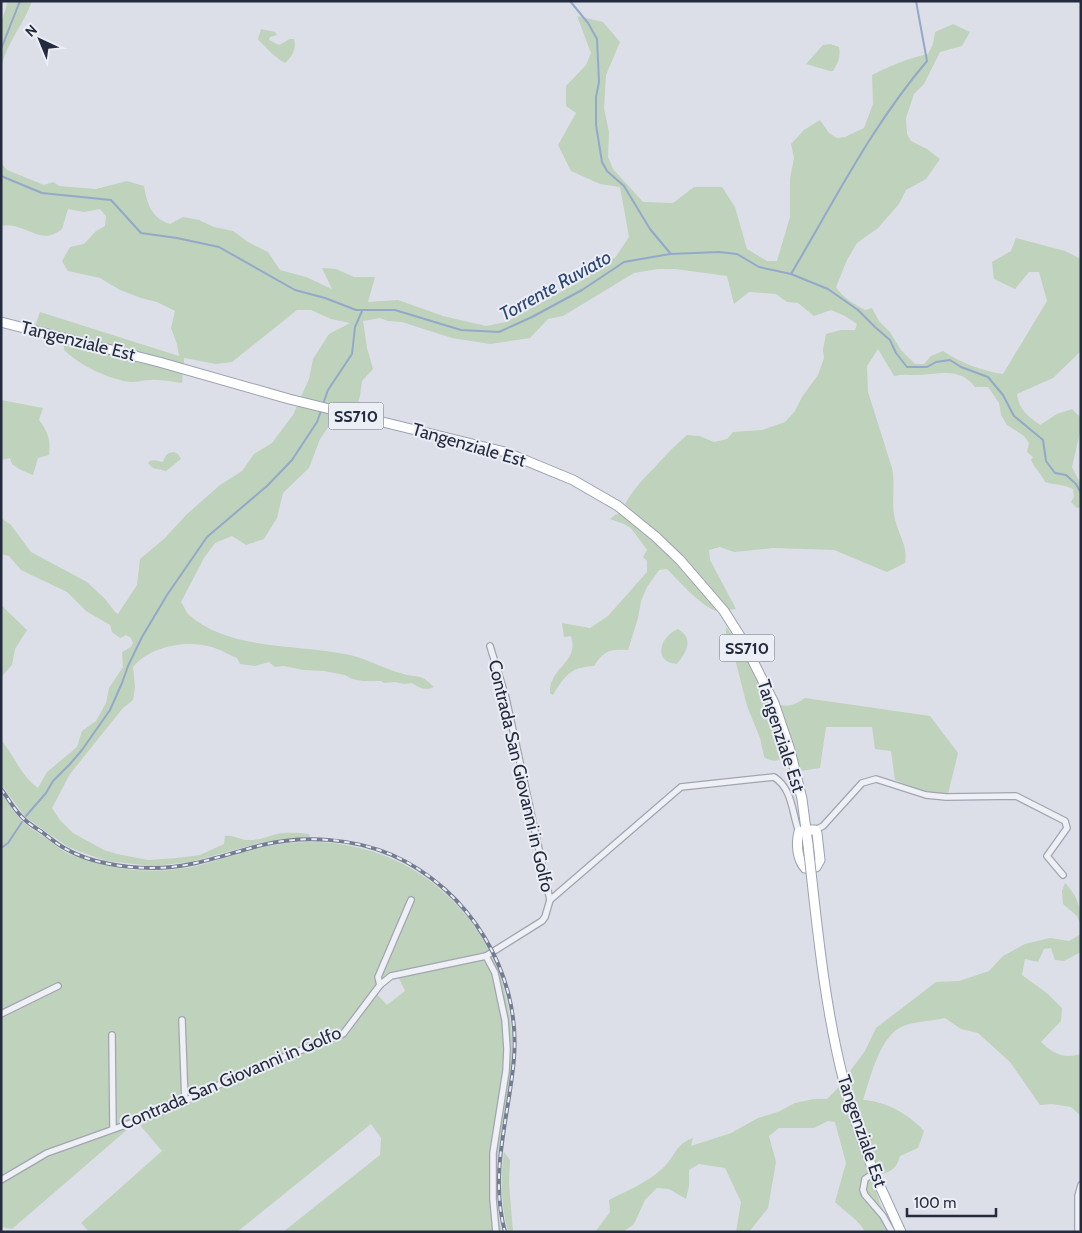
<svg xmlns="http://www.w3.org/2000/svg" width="1082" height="1233" font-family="Cabin,sans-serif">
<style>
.green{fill:#bfd2bc}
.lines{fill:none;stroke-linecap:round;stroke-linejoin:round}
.stream{stroke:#94a8ca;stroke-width:2}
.street-casing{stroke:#a1a5b1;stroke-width:8}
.primary-casing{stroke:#9ba2b4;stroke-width:11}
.street{stroke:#eff0f5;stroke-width:5.5}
.primary{stroke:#fff;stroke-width:9}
.rail-casing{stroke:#747c92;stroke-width:4}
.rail{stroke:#ebeef5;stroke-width:2;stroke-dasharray:5.5;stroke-linecap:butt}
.primary-bridge-casing{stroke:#9ba2b4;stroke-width:11;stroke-linecap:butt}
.primary-bridge{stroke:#fff;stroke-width:9}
.labels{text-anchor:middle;stroke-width:4;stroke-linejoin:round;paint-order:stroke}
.shield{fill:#ebeef5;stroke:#606675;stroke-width:1}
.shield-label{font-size:16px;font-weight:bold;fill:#252b3e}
.street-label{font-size:18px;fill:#252b3e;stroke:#ebeef5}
.water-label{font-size:19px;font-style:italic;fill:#2c4475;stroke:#ebeef5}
</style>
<rect width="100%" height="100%" fill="#dcdfe7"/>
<g class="green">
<path d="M8 1H32C24 24 7 42 1 67V23Z"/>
<path d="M577 16 603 22 620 42 606 75 604 108 609 132 608 157 613 169 643 202 673 203 694 187H722L735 207 747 249 767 261H777L790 217V179L794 158 791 144 804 130 820 120 829 133 837 138 845 137 864 128 873 104 872 75C890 66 908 58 928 54L933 44 935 32 953 24 970 32 962 46 940 52 924 84 914 94 906 118 907 134 911 141 927 149 940 159 926 179 906 190 899 204 878 228 857 243 847 260 836 287C843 298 854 304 865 310L872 308 879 321 890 332 901 350 915 364H924L931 356 943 351C961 363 982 371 1003 374L1047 301 1039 272H1029L1015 289 994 279 992 262 1011 251 1016 238 1065 251 1081 259V351L1053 378 1017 394C1019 410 1028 416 1040 425L1057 414 1072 409 1081 418V428L1072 467 1081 485V507L1077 508 1071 502 1074 497 1073 489C1064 484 1054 485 1045 482 1041 473 1035 469 1031 460L1033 457 1027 452 1029 443 1024 436 1007 425 1001 415 999 403 988 387H975C959 366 938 375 917 375 906 375 904 374 894 376L878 349 867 366 868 392 892 468C896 486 890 506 896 523 900 537 908 548 905 563L887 572 834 550 773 548 734 552 720 547 709 550 710 560 736 609 727 610 683 557 625 504C633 490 642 480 654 468 665 456 675 445 687 435L699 436 714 442 727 439 733 432 762 430 785 422 795 411 802 397 818 375 824 358 823 350 826 334 841 330H855L857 324 845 316 831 310 814 316 798 303 787 302 776 294 749 292 734 304 727 276 675 269H658L634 273 563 316 548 319 530 338 490 344 452 338 402 322 388 321 380 318 363 321 367 348 373 369 362 381 360 396 356 409 336 416 320 439 309 468 283 493 277 518 264 539 246 545 232 536 215 543 204 558 181 602C184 606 186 612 189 615 230 651 299 644 350 655 367 659 383 668 400 673 418 679 419 672 434 687 426 691 419 688 412 683L404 684 395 682 384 683 381 681H363L352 679 345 675 324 671 303 670 284 666 275 667 269 662 255 666 240 664 237 658C227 654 218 648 208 646 184 640 149 647 133 667L135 687 133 700 123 708 70 774 52 808 60 820 73 833 104 850 117 854 148 860 177 858 200 855 224 844 225 836C234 834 241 841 251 840 260 840 269 836 277 834 288 832 298 833 309 834L310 837 263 842 190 862 153 866 106 861 68 847 25 817 1 784V740C14 755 21 776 38 788L47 772 77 747 82 731 96 721 106 703 109 688 123 667 122 652 131 647 133 643 131 638 126 635 120 638 112 632 110 625 86 611 67 592 21 570 9 556 1 554V518L11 525 31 552 87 582 105 599 115 612 118 614 137 585 140 559 165 538 186 515 220 485 242 471 254 454 272 443 293 415 309 379 313 359 329 334 350 323 331 319 311 310H297L232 362 216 364 184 358V365L35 326 40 312 179 356 177 344 171 328 175 311 157 302 141 298 120 290 100 278 68 271 62 261 70 247 84 244 96 231 105 226 106 216 100 209 84 212 68 209 62 229C59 231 55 234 51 235 37 240 19 221 1 226V163L7 170 44 185 53 182 59 186 96 189 127 181 144 186C147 203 151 218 170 224L183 217 199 220 214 227 233 231 248 242 268 252 280 270 306 277 332 289 322 268 336 269 354 277H375L368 302 398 300 443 316 486 326 506 322 586 278 596 264 615 258 629 237 620 187 600 184 571 171 558 145 576 113 566 106V86L586 65 591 53Z"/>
<path d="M261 29 275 32 277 35 270 37 269 40 279 45 290 39H294C297 48 292 57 285 63 278 60 263 45 258 39Z"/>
<path d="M830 44 839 47C841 56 838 63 833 71H830L806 64 823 45Z"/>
<path d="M64 342 183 372 182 383C172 382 160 379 150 380 144 380 138 382 131 382 110 380 79 365 64 350Z"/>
<path d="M1 400 43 408 39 420C48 432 51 440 49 455L38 458 33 475 21 470 12 464 10 458 1 460Z"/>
<path d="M174 452 178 454 181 459 166 471 153 468 148 463C151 458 158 461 163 462 166 455 166 453 174 452Z"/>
<path d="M621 513 678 562 719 611C705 611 678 580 667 569L659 570 647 587 641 601 638 618 628 650C611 649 604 650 594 666 570 667 565 676 553 695L550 693C550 690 550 684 552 681 559 664 578 659 571 636L564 637 562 623 590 628 608 616 647 572V561L643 557 647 550 631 528 624 524 610 519 615 515Z"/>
<polygon points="1,605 27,630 15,649 12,665 1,677"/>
<path d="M726 627 740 645 771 710 777 734 785 757C777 762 772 762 764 757L760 738 747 706 734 655 726 634Z"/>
<path d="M678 629C694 639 687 651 677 664 652 662 660 636 678 629Z"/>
<path d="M805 698 930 716 958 753 948 794 922 791 895 780 891 751 875 749 872 727H826L820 768 800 771 780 705C791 707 796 704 805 698Z"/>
<path d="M1 793C8 802 14 813 22 821 28 827 36 831 43 836 50 841 57 847 65 852 70 855 77 856 83 858 117 871 154 874 191 867 216 862 239 852 264 847 358 827 446 868 491 953L398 971 383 979 342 1033 183 1102 45 1152 1 1180Z"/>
<path d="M1065 883C1078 897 1081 907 1081 926L1077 916 1063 904 1062 891Z"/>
<path d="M1081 934V952L1064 961 1055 960 1051 948 1044 949 1038 962 1025 959 1022 975 1048 994 1062 1008 1061 1021 1041 1042C1054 1054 1063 1059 1081 1054V1116L1071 1107 1052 1104 1040 1105 1010 1062 978 1033 961 1029 945 1018C932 1021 918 1021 906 1025 880 1033 871 1076 863 1100 885 1101 909 1114 924 1131L918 1148 900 1156C897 1167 893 1171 882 1174L864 1162 874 1185 880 1204 896 1232H865C860 1221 844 1211 835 1202L846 1163 835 1122 828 1121 814 1128H779L769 1136 776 1162 768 1208 749 1232H736L741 1202 725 1168 699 1164 689 1170V1186L686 1199 669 1189 657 1188 645 1200 634 1224 623 1232H595L610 1212 609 1200C628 1190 647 1183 663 1168 676 1156 675 1144 693 1138L691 1146 731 1133 758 1118 778 1112 795 1103 814 1099H827L836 1090 865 1051 876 1028 936 982 959 981 989 971 1003 956 1025 944 1050 938 1069 941Z"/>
<path d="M492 957C499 968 502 980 505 993 511 1015 513 1038 512 1061 508 1118 486 1175 502 1232H283L380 1155 381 1138 371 1124 237 1232H89L81 1223 162 1151 139 1124 169 1113 254 1072 341 1039 376 993 387 1005 405 991 398 976Z"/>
<polygon points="126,1127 129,1128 12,1229 1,1227 1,1183 47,1155"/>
<path d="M504 1152 510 1160 509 1183 513 1232H508C501 1205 500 1179 504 1152Z"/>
</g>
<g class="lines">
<g class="stream">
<polyline points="570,1 588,23 597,39 599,82 596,97 596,125 602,162 607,171 624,186 650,229 670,253"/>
<polyline points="1,49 20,1"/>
<polyline points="1,176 42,193 111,200 141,233 177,238 219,247 295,290 325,298 356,310 395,310 461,330 499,332 532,317 582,290 624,262 670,254 719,252 737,254 759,267 791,274 828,289 858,310 875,327 890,340 896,353 907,367 927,367 936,362 950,360 961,367 988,377 1003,395 1014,416 1043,440 1046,461 1055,473 1066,475 1076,484 1081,493"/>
<path d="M791 274C835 200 871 127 927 61L916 1"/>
<polyline points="323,404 328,390 352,354 355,327 362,311"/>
<polyline points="26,816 46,793 53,781 70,764 82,750 110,710 122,683 128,666 142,637 167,595 207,537 267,486 292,460 317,422 321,411"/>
<polyline points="1,848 8,843 22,822"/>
</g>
<defs>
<g id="street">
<polyline points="815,830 823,826 862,783 876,779 926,795 946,797 1016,796 1065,821 1067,828 1047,856 1063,875"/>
<path d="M550 900 681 787 774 777C793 789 792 814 799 832"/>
<polyline points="486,956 495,973 505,1020 507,1049 506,1071 493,1153 493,1199 496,1232"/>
<polyline points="380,985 378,977 411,900"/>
<polyline points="1,1014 58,986"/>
<polyline points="182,1020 185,1102"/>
<polyline points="112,1035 113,1129"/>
<polyline points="874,1173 865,1179 863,1190 865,1195 883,1216 892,1232"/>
<polyline points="1,1180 47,1153 159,1113 253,1069 343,1034 380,985 391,976 486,956 542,921 545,917 550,900 506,698 490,646"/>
<polyline points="1078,1232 1078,1196 1081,1185"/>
</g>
<g id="primary">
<polyline points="1,322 159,362 289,399 505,452 573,480 618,506 656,537 680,560 724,611 743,641 774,703 790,750 802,799 808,845"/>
<path d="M806 830H815L817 833 820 860 816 867 805 868C797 859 796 843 799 832Z"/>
<polyline points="874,1173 901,1232"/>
</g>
</defs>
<use href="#street" class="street-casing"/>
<use href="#primary" class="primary-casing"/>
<use href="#street" class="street"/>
<use href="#primary" class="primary"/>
<defs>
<path id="rail" d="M1 789C8 798 15 811 24 819 29 824 36 828 42 832 50 838 58 845 66 849 100 868 154 872 191 864 215 859 238 851 262 845 304 835 352 838 392 855 469 889 521 973 514 1058 509 1118 489 1172 505 1232"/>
</defs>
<use href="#rail" class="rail-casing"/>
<use href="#rail" class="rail"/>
<defs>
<path id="primary-bridge" d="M808 845C817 924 824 1005 844 1082 852 1113 863 1143 874 1173"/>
</defs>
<use href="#primary-bridge" class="primary-bridge-casing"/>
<use href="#primary-bridge" class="primary-bridge"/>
</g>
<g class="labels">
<g class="shield">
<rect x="328.5" y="402.5" width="55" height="27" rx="4"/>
<rect x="719.5" y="634.5" width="55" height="27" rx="4"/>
</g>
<g class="shield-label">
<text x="356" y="422">SS710</text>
<text x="747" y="654">SS710</text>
</g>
<g class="street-label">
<text transform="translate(78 341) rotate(14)" y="6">Tangenziale Est</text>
<text transform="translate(469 445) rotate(16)" y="6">Tangenziale Est</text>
<text transform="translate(781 736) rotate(72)" y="6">Tangenziale Est</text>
<text transform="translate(521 776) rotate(77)" y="6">Contrada San Giovanni in Golfo</text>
<text transform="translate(231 1078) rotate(-23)" y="6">Contrada San Giovanni in Golfo</text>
<text transform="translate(862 1131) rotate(71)" y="6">Tangenziale Est</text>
</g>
<g class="water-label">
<text transform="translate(555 285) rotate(-29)" y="7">Torrente Ruviato</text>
</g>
</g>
<rect width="1082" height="1233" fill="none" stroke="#252b3e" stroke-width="5"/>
<g transform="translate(40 40) rotate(316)" stroke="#ebeef5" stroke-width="4" paint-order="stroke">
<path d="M0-4L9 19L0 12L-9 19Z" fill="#252b3e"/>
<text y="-8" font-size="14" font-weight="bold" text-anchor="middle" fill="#252b3e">N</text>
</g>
<path d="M907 1208v8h89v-8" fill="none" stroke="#252b3e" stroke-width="2.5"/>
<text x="914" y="1208" font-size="15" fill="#252b3e" stroke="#ebeef5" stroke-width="4" paint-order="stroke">100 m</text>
</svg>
